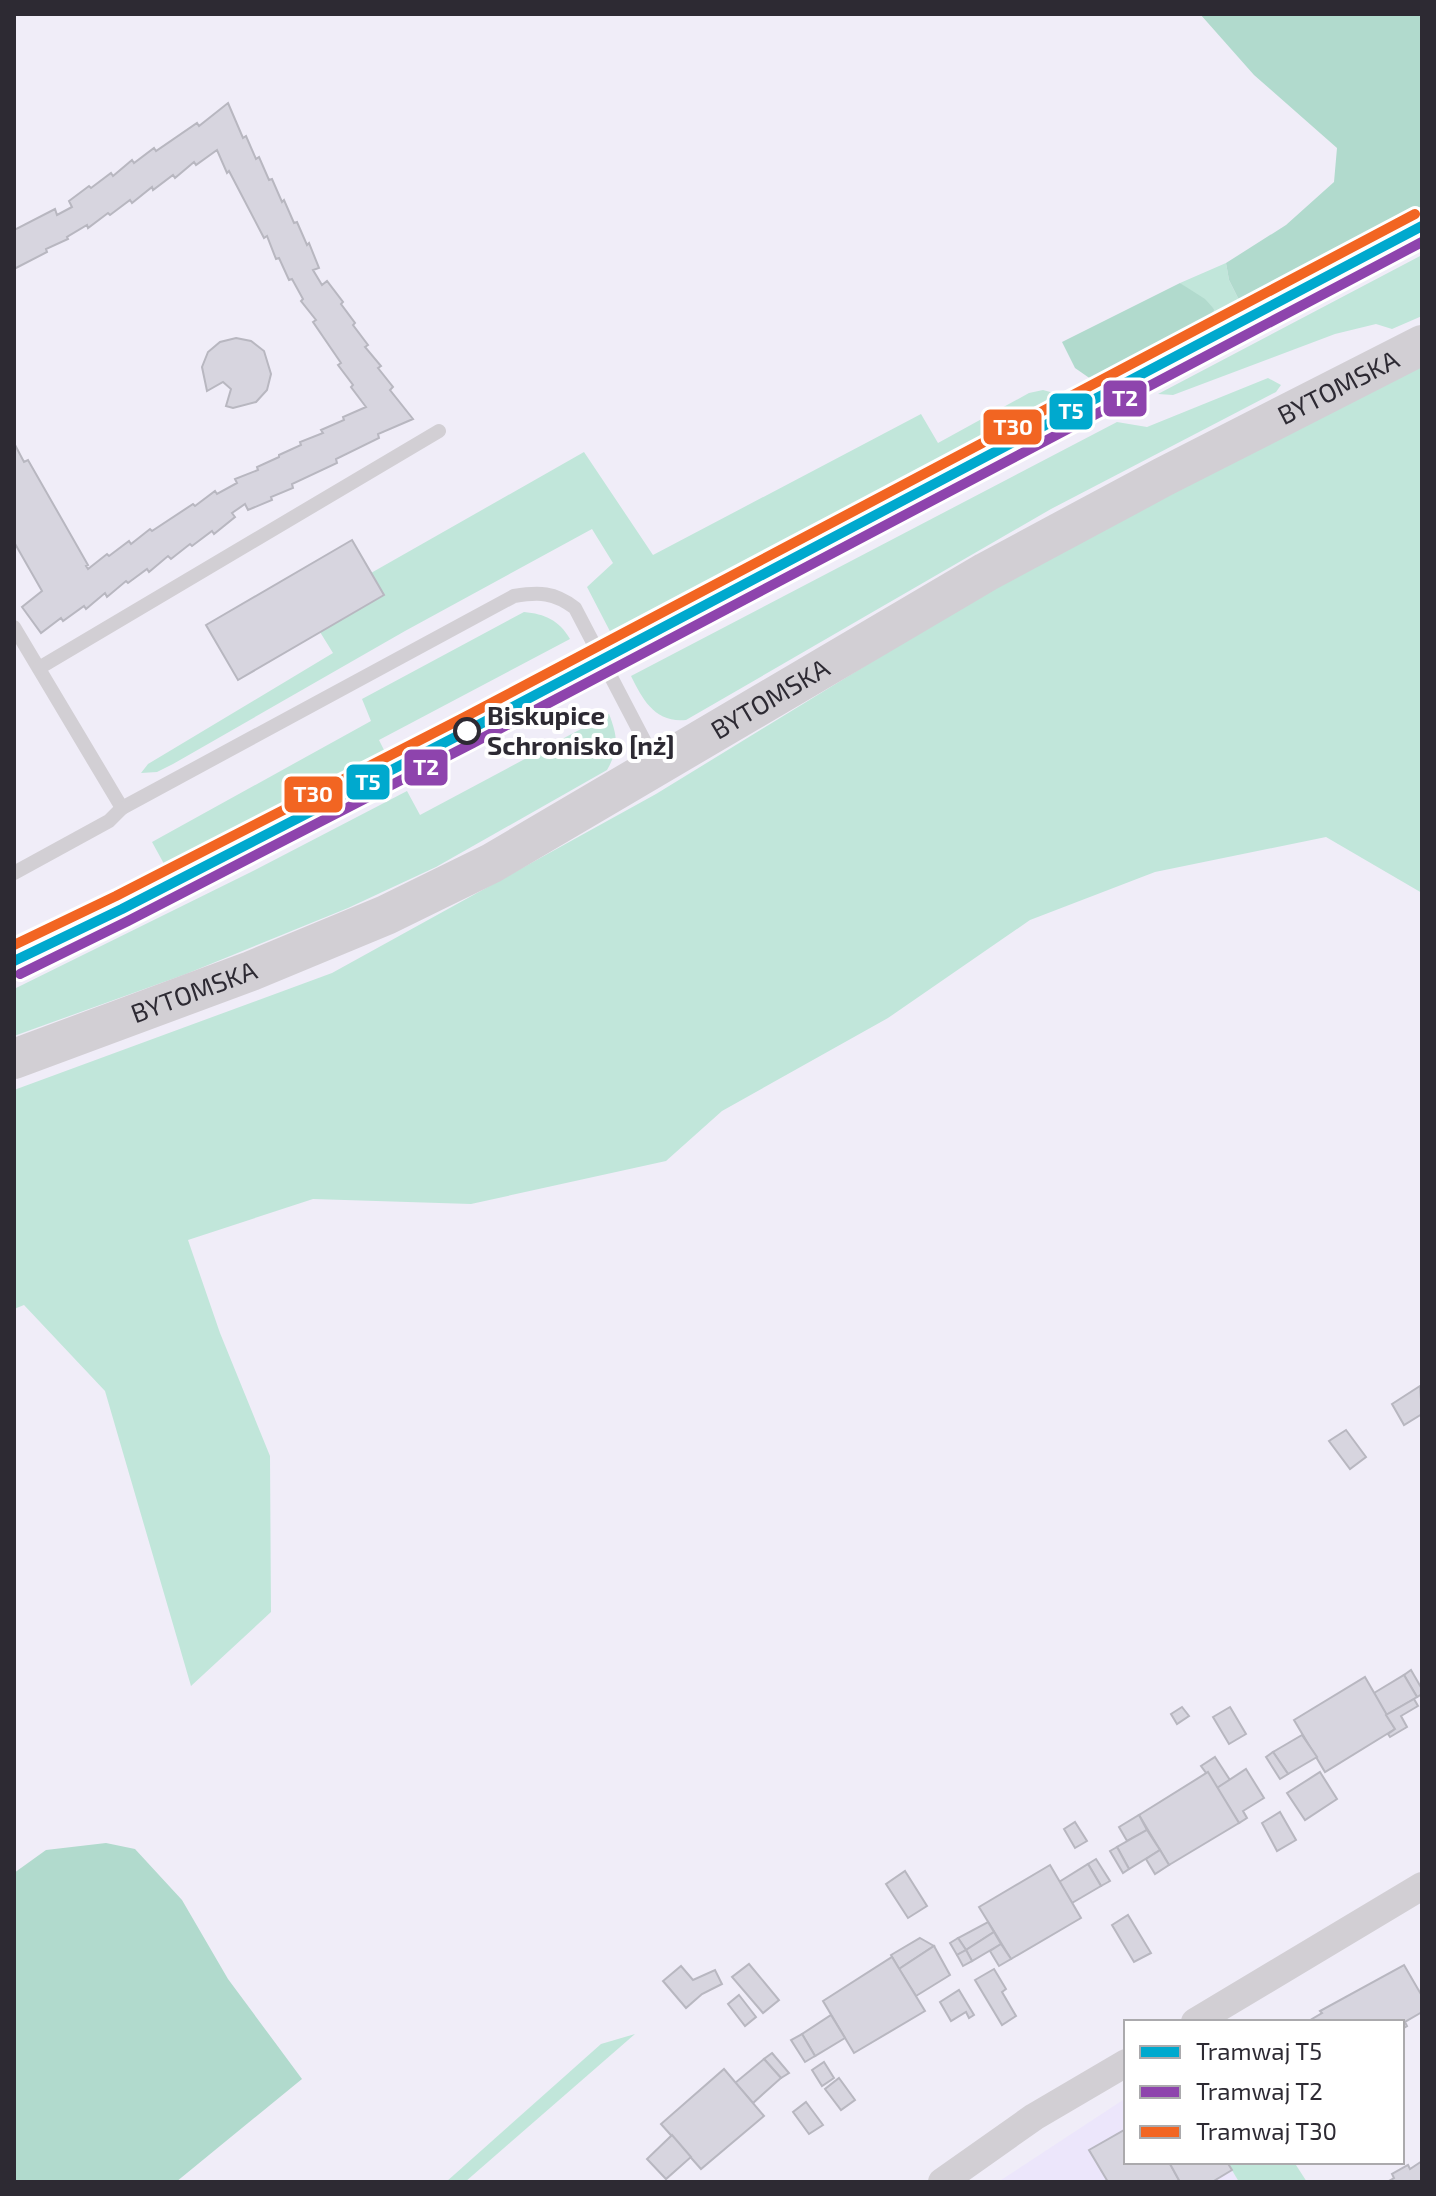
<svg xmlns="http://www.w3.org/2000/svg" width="1436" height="2196" font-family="'Exo 2',sans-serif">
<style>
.built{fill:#ece6fb}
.green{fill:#c1e6da}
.forest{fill:#b1dacd}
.building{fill:#d7d5df;stroke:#b8b7c0;stroke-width:2}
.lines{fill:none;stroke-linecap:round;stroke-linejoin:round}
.lane{stroke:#d2cfd4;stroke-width:14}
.street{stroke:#d2cfd4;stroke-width:28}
.secondary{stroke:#d2cfd4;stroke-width:40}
.tram-1-casing{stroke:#fff;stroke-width:16}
.tram-2-casing{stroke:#fff;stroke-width:16}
.tram-3-casing{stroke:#fff;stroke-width:16}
.tram-1{stroke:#00a9ce;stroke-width:10}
.tram-2{stroke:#8e44ad;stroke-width:10}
.tram-3{stroke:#f26522;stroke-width:10}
.stop-dot{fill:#fff;stroke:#2d2a33;stroke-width:4}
.labels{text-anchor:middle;stroke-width:8;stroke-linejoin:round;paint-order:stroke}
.street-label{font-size:26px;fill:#2d2a33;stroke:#fff}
.stop-label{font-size:26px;font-weight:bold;fill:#2d2a33;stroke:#fff;text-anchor:start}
.line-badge{stroke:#fff;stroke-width:3}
.badge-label{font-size:22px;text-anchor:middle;font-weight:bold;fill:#fff}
</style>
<rect width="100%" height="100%" fill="#f0edf8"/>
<polygon class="built" points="1126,2098 1126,2162 1227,2162 1239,2182 998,2182"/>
<g class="green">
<polygon points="1422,255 1422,316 1392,329 1376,324 1335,334 1173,395 1158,394"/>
<polygon points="1226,263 1229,280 1241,304 1213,322 1214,309 1180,283"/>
<polygon points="1422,366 1422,893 1326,837 1155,872 1030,920 888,1018 722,1111 666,1161 471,1204 313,1199 188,1240 220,1333 270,1456 271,1612 191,1686 105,1391 24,1305 14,1309 14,1090 332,973 656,794 1028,566"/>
<path d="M1268 378 1281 385 1276 392 1051 509 686 720C655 723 643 700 631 676L1117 422 1147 427Z"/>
<polygon points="1043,390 1054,393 1065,405 615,641 587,587 613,563 592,529 405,631 173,764 157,772 141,773 148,764 333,653 320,632 371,573 584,452 653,555 921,414 938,443 1029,393"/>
<path d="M524 612C545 614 559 620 570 639L379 740 390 762 169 873 152 842 371 721 362 699Z"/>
<path d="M609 714C618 737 619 749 607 770L436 867 348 908 186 974 14 1036V989L251 872 407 791 420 815Z"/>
<polygon points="635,2034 465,2182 446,2182 601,2044"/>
<polygon points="1227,2162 1294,2162 1307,2182 1239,2182"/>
</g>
<g class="forest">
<polygon points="1200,14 1422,14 1422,206 1241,304 1229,280 1226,263 1286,225 1334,182 1337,148 1254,75"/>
<polygon points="1180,283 1205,299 1214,309 1213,322 1098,384 1075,368 1062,342"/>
<polygon points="106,1843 135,1849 182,1900 228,1979 302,2079 176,2182 14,2182 14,1873 46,1850"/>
</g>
<g class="building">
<polygon points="228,103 243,138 246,136 256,159 259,157 269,180 272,179 282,202 284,200 294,223 297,222 307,245 309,243 319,268 313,270 322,285 327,281 343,302 341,304 355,323 353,325 368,345 365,347 381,366 378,368 393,387 390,390 413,419 378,434 379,438 336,459 337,463 292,484 293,488 271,497 272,500 248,510 245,504 232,513 235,517 214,534 212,531 192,546 190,544 171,559 168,556 149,572 147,569 128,583 126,581 107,597 105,593 86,609 84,606 63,621 61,618 41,633 22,607 42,591 14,542 14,443 24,462 28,460 88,565 86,566 88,569 107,554 109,556 129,541 131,544 150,529 152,531 193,504 195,506 215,491 217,494 237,483 235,479 258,470 257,467 279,457 279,455 301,445 300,442 323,433 321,430 344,420 343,417 366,407 351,387 353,385 338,365 341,363 313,322 316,320 301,301 303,299 292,279 289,280 279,258 276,259 267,236 264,238 229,171 227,173 217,150 196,165 194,162 175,178 173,175 153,190 152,187 132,203 130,200 110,215 108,213 88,228 87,225 67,237 68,239 46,249 47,252 14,269 14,230 55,209 57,215 72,207 69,201 89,186 91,188 111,173 113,176 132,160 134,163 154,148 156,151 197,123 199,126"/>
<polygon points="236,338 251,341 264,351 271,374 267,390 256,402 233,408 226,406 231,389 223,382 207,391 202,367 208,352 220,342"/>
<polygon points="352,540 384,595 238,680 206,625"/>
<polygon points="1420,1386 1422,1414 1404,1425 1392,1404"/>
<polygon points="1346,1430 1366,1457 1350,1469 1329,1441"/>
<polygon points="1411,1670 1422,1689 1422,1694 1417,1697 1404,1675"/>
<polygon points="1404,1675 1417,1697 1386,1715 1374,1693"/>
<polygon points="1365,1677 1395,1729 1325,1772 1294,1720"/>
<polygon points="1414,1699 1418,1706 1401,1716 1407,1727 1390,1737 1388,1734 1395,1729 1386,1715"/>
<polygon points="1182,1707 1189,1716 1177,1724 1171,1714"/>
<polygon points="1230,1707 1246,1734 1229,1744 1213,1717"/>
<polygon points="1302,1735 1317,1757 1288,1774 1273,1752"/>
<polygon points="1273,1752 1288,1774 1280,1779 1266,1757"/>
<polygon points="1215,1757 1230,1780 1217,1788 1201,1766"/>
<polygon points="1246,1769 1264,1798 1243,1811 1247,1818 1239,1823 1217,1788"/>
<polygon points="1208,1772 1239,1823 1169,1865 1139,1815"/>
<polygon points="1320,1772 1337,1799 1305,1820 1287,1793"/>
<polygon points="1280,1812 1296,1840 1277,1851 1262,1823"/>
<polygon points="1139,1815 1147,1830 1127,1841 1119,1827"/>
<polygon points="1075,1822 1087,1841 1075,1848 1064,1829"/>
<polygon points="1147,1830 1160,1850 1129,1869 1117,1847"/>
<polygon points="1117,1847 1129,1869 1123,1873 1110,1851"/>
<polygon points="1160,1850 1169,1865 1155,1874 1146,1859"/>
<polygon points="1096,1859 1110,1881 1101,1886 1088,1864"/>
<polygon points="1088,1864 1101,1886 1072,1903 1059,1882"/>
<polygon points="1050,1865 1081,1918 1011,1959 979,1907"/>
<polygon points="905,1871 927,1906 908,1918 886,1884"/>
<polygon points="1128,1915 1151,1953 1134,1962 1112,1925"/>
<polygon points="988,1922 994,1932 966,1950 958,1938"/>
<polygon points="994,1932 1001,1944 972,1961 966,1950"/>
<polygon points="920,1938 934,1946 899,1969 891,1955"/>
<polygon points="958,1938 966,1950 957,1955 950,1943"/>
<polygon points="1001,1944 1011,1959 999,1966 990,1951"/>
<polygon points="934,1946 950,1975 916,1996 899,1969"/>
<polygon points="966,1950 972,1961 963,1966 957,1955"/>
<polygon points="892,1957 925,2011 854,2053 823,2001"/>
<polygon points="749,1964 779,2000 763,2013 732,1977"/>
<polygon points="1404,1965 1422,1996 1422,2012 1405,2022 1407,2026 1402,2029 1402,2022 1307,2022 1322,2013 1320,2011"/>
<polygon points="681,1966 693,1980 715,1970 722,1984 702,1994 686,2008 663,1981"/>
<polygon points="994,1969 1006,1989 1002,1992 1016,2016 1002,2025 975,1980"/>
<polygon points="959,1990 974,2015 969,2018 966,2012 951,2021 940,2002"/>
<polygon points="739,1995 756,2017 745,2026 728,2004"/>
<polygon points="831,2015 845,2038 815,2056 802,2034"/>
<polygon points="802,2034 815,2056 805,2062 791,2040"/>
<polygon points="772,2053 789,2073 781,2078 764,2059"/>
<polygon points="764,2059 781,2078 753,2103 735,2083"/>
<polygon points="824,2062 834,2078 822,2086 812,2070"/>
<polygon points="724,2069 764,2116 701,2169 661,2124"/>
<polygon points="839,2078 855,2100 841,2110 825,2089"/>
<polygon points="806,2102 823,2125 809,2134 793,2112"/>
<polygon points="1126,2129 1126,2162 1169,2162 1180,2182 1108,2182 1089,2150"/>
<polygon points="672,2135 691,2157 666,2179 647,2159"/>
<polygon points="1422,2161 1422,2182 1387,2182 1394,2178 1392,2174 1408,2165 1410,2169"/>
<polygon points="1169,2162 1227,2162 1232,2170 1212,2182 1180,2182"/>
</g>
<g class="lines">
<g class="lane">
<path d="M14 627 122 808 514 596C539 592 554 592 575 608L657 765"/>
<polyline points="39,668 439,431"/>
<polyline points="14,873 109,821 122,808"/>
</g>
<g class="street">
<polyline points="1195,2022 1422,1886"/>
<polyline points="942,2182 1034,2117 1126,2063"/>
</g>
<path class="secondary" id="s1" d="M14 1059 251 971 386 915 492 863 986 572 1163 477 1422 345"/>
<defs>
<polyline id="tram-1" points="14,961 122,909 467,731 1422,226"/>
<polyline id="tram-2" points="20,974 128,921 473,743 1422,242"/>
<polyline id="tram-3" points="14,945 116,896 461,719 1415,214"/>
</defs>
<use href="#tram-1" class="tram-1-casing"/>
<use href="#tram-2" class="tram-2-casing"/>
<use href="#tram-3" class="tram-3-casing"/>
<use href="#tram-1" class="tram-1"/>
<use href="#tram-2" class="tram-2"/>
<use href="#tram-3" class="tram-3"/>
</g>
<circle class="stop-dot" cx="467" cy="731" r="12"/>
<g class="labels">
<g class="street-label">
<text dy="9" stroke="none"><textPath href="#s1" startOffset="1488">BYTOMSKA</textPath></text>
<text dy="9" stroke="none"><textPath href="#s1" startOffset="840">BYTOMSKA</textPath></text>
<text dy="9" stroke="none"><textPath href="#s1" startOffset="192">BYTOMSKA</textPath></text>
</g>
<g class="stop-label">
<text x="487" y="725">Biskupice<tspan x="487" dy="30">Schronisko [nż]</tspan></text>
</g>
</g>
<g class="line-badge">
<rect x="1102" y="379" width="46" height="39" rx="8" fill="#8e44ad"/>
<rect x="1048" y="392" width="46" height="39" rx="8" fill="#00a9ce"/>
<rect x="982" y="408" width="61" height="38" rx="8" fill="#f26522"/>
<rect x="403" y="748" width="46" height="39" rx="8" fill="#8e44ad"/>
<rect x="345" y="763" width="46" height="38" rx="8" fill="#00a9ce"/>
<rect x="283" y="775" width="61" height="39" rx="8" fill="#f26522"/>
</g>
<g class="badge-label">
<text x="1125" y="406">T2</text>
<text x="1071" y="419">T5</text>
<text x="1013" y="435">T30</text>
<text x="426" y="775">T2</text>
<text x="368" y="790">T5</text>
<text x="313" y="802">T30</text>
</g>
<rect width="1436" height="2196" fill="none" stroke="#2d2a33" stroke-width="32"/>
<rect x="1124" y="2020" width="280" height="144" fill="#ffffff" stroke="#abaaad" stroke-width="2"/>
<rect x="1140" y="2046" width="40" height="12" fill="#00a9ce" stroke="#abaaad" stroke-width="2"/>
<text x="1196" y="2060" font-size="24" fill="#2d2a33">Tramwaj T5</text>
<rect x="1140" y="2086" width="40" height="12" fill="#8e44ad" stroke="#abaaad" stroke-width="2"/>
<text x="1196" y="2100" font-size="24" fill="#2d2a33">Tramwaj T2</text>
<rect x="1140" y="2126" width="40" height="12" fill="#f26522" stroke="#abaaad" stroke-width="2"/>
<text x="1196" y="2140" font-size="24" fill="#2d2a33">Tramwaj T30</text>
</svg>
